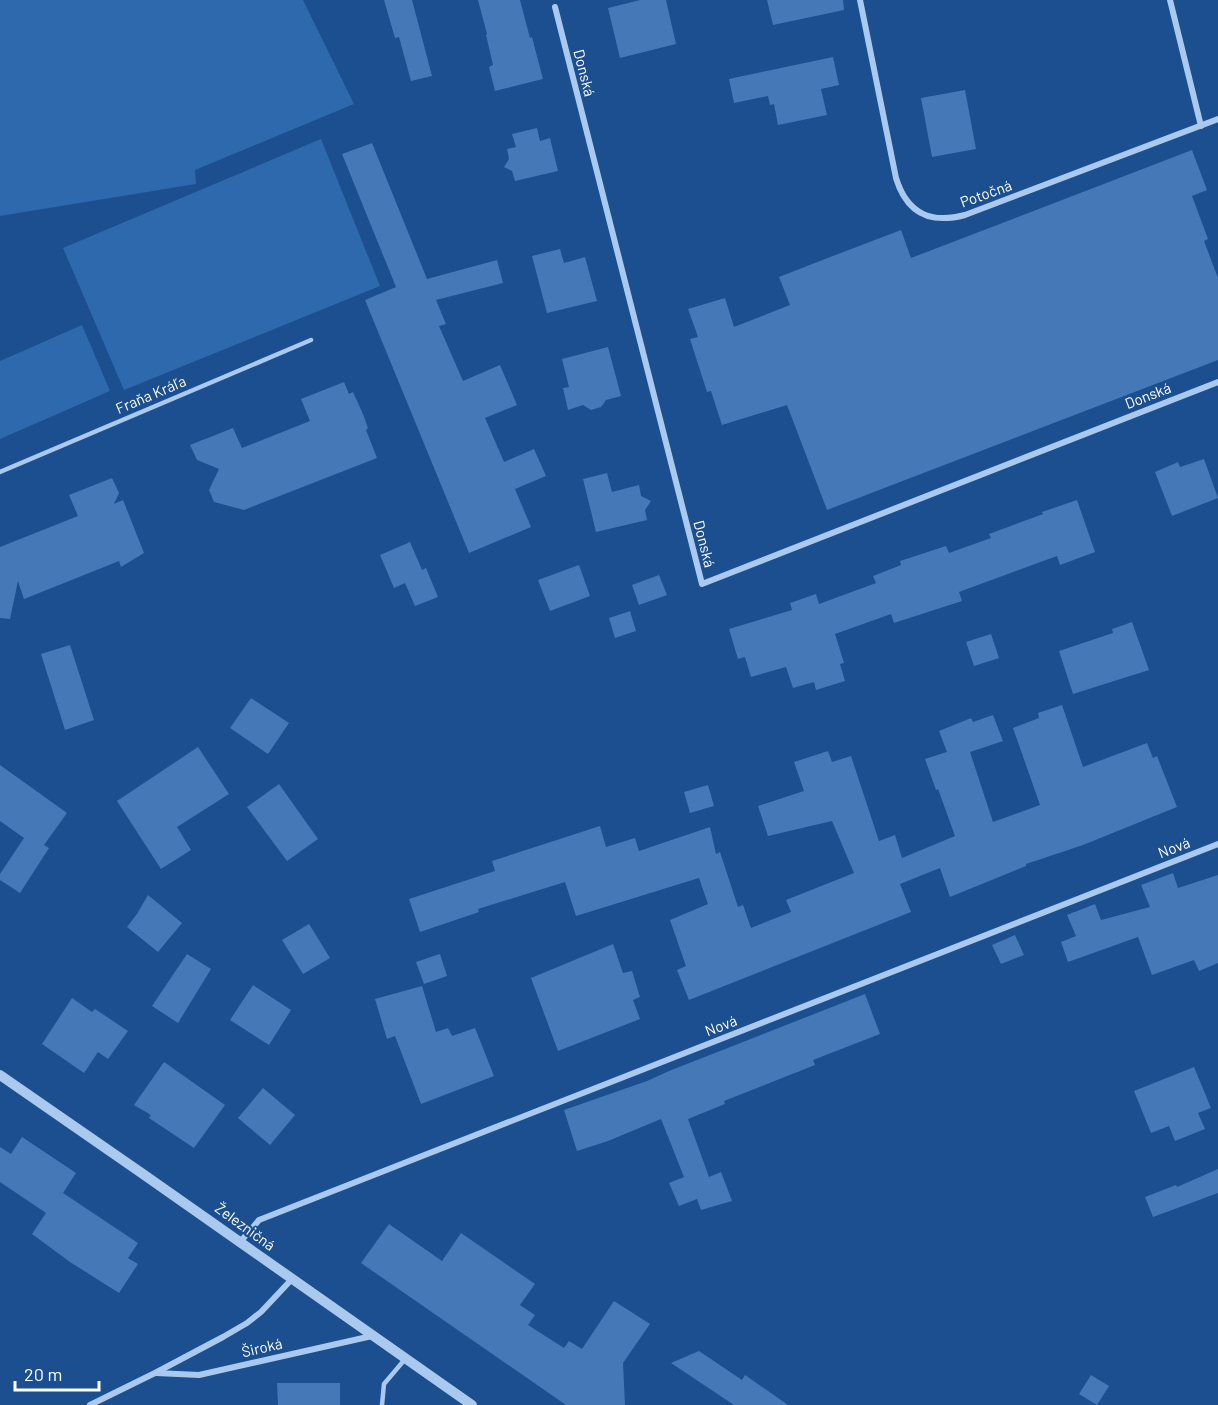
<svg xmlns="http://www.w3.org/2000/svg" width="1218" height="1405" font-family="Barlow,sans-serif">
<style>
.green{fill:#2e69ad}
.building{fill:#4478b7}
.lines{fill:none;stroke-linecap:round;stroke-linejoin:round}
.service{stroke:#a9c9ee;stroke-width:4.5}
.minor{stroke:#a9c9ee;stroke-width:6}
.tertiary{stroke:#a9c9ee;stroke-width:10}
.labels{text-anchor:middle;stroke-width:4.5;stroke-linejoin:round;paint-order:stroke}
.street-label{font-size:15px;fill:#fff;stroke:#1b4f8f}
</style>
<rect width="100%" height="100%" fill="#1b4f8f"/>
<g class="green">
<polygon points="0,0 303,0 354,104 195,170 196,184 0,216"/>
<polygon points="321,139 380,286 124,390 63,248"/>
<polygon points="82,325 110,391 0,439 0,361"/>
</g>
<g class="building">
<polygon points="384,0 412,0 432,76 411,81 399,37 395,38"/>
<polygon points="478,0 520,0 530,38 532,37 543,79 495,91 489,67 493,65 486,35 487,34"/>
<polygon points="640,0 666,0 676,44 620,58 608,8"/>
<polygon points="767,0 843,0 844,10 773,25"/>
<polygon points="833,57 839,85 821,89 827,115 778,125 774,104 770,105 768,96 734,103 729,79"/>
<polygon points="965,90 976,149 932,157 921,98"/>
<polygon points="537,128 540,141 550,138 558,171 515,181 512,171 504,167 509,159 507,149 516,147 512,134"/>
<polygon points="372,143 427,279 497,260 503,283 436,300 446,324 439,326 463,381 500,365 517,405 485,418 504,462 534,449 546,476 515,489 531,527 469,553 365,300 396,287 342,154"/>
<polygon points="1192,150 1207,190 1192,196 1208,239 1204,241 1218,278 1218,360 827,510 787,405 722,425 711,391 707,392 690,339 698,337 688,309 725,298 734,327 790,305 779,277 825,259 901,230 911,258"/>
<polygon points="560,249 564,263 585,257 597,301 547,313 532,256"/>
<polygon points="608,347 621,396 606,400 601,407 591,410 583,405 568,410 563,388 569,387 562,359"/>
<polygon points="344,382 349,394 353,392 363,414 368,428 366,430 377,458 244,510 214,502 209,490 219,469 197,460 190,445 233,428 242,448 310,421 301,399"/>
<polygon points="1204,459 1218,498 1172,516 1155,472 1178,462 1180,467"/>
<polygon points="607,473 612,492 639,485 641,496 651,501 645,510 647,520 596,532 583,479"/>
<polygon points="112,478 119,493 114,504 123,500 144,553 121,567 119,561 24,599 18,581 10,619 0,618 0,547 78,516 69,495"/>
<polygon points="1077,500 1095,552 1060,565 1057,556 959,592 962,601 894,623 891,614 835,634 844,663 840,664 845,681 816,690 814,682 793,688 786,667 751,677 745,657 738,659 729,629 792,610 790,603 816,594 819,604 876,583 873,576 901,565 900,561 946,546 949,553 991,538 989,534 1043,514 1042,512"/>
<polygon points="410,542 422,570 426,568 438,597 415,606 405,583 394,588 380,555"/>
<polygon points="579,565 590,596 550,611 538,580"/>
<polygon points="659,575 667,595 639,605 632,585"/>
<polygon points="630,611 636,631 615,638 609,618"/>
<polygon points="1132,622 1149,670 1073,694 1059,651 1113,633 1112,629"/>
<polygon points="991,634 999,658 974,666 966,642"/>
<polygon points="70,645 94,720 65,730 41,654"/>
<polygon points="251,698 289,723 268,754 230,728"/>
<polygon points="1062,705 1083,767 1147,743 1153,758 1157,756 1177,807 1083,845 1026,864 1026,866 950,897 940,868 900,884 911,912 689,1000 677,970 686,966 670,920 708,904 699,878 576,916 565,882 478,909 479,912 420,932 409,899 495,871 492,861 600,826 606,847 635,838 639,851 710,827 716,854 720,852 738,907 743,905 751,928 791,912 786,900 854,873 832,821 768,836 758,806 804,791 794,762 828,751 832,762 851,756 879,841 895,835 902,858 955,836 938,789 936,790 925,759 947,752 939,731 971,718 973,722 993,715 1003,741 970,752 993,822 1040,805 1013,728 1039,718 1038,713"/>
<polygon points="198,747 229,794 177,827 191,850 161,869 117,801"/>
<polygon points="0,765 67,813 44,845 49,848 20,893 0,880 0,874 24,838 0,821"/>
<polygon points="279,784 318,839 287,861 247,807"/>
<polygon points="708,785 714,806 690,813 684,792"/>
<polygon points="1173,873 1178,888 1218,875 1218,963 1199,971 1194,960 1152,975 1138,937 1068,962 1061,942 1076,936 1067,915 1095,904 1101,920 1150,907 1141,885"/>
<polygon points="148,895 182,923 158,952 127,927 137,914"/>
<polygon points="309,924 330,958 303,974 282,940"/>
<polygon points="1015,935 1024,955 1001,964 992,945"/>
<polygon points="613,944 623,973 632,971 640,997 633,1000 640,1019 558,1051 531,978"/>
<polygon points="187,954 211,969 178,1023 152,1006"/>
<polygon points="440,954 447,976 424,984 416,962"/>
<polygon points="253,985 291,1010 269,1045 230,1020"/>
<polygon points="422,986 436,1032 448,1028 452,1036 475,1028 494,1076 421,1104 395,1036 387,1039 375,999"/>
<polygon points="865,994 880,1034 813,1060 815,1065 724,1101 725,1104 688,1119 709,1177 721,1172 732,1201 701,1210 697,1199 679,1206 669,1183 684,1177 661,1119 608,1141 577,1151 564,1110 647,1081 669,1071"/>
<polygon points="72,998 92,1012 95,1009 128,1031 108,1059 98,1052 84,1073 42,1044"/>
<polygon points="164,1062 225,1105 194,1148 149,1118 151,1115 134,1105"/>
<polygon points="1194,1067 1211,1108 1198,1113 1205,1129 1175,1141 1169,1126 1151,1133 1134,1091"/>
<polygon points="263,1088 295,1115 270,1145 238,1118"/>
<polygon points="22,1137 76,1173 63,1193 138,1243 128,1258 138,1264 119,1293 70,1262 32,1234 46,1213 0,1182 0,1147 11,1154"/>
<polygon points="1218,1169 1218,1193 1153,1217 1145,1197 1176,1185 1177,1187"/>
<polygon points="389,1224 442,1261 461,1233 535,1284 520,1305 535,1315 528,1325 564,1348 569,1341 582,1349 614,1301 650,1324 623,1363 625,1405 566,1405 361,1263"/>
<polygon points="699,1351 742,1380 745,1375 788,1405 734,1405 671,1363"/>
<polygon points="1091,1375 1109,1386 1097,1405 1079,1394"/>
<polygon points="277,1383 340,1383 340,1405 278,1405"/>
</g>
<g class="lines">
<g class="service">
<polyline points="0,472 311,340"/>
<polyline points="382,1405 384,1384 406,1358"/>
</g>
<g class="minor">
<path d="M860 0 896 178C907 214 931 224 965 215L1218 119"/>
<polyline points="1170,0 1201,126"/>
<polyline points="555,7 702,584 1218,382"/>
<polyline points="241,1241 259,1220 1218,844"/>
<polyline points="156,1373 199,1375 372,1336"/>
<polyline points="90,1405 155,1373 223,1337 247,1323 261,1312 292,1279"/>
</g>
<path class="tertiary" d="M0 1075C158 1184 315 1294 472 1405"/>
</g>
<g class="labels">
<g class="street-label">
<text transform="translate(584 73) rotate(76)" y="5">Donská</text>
<text transform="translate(986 194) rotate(-20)" y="5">Potočná</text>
<text transform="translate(151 395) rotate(-23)" y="5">Fraňa Kráľa</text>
<text transform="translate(1148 396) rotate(-21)" y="5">Donská</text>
<text transform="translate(704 544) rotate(76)" y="5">Donská</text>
<text transform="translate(1174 848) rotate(-21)" y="5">Nová</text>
<text transform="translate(721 1026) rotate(-21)" y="5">Nová</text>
<text transform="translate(245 1227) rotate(36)" y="5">Železničná</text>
<text transform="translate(262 1348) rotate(-13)" y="5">Široká</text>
</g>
</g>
<path d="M15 1381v9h84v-9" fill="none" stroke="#ffffff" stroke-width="3"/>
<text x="24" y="1381" font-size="18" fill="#ffffff" stroke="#1b4f8f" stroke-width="4.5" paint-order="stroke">20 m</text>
</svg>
